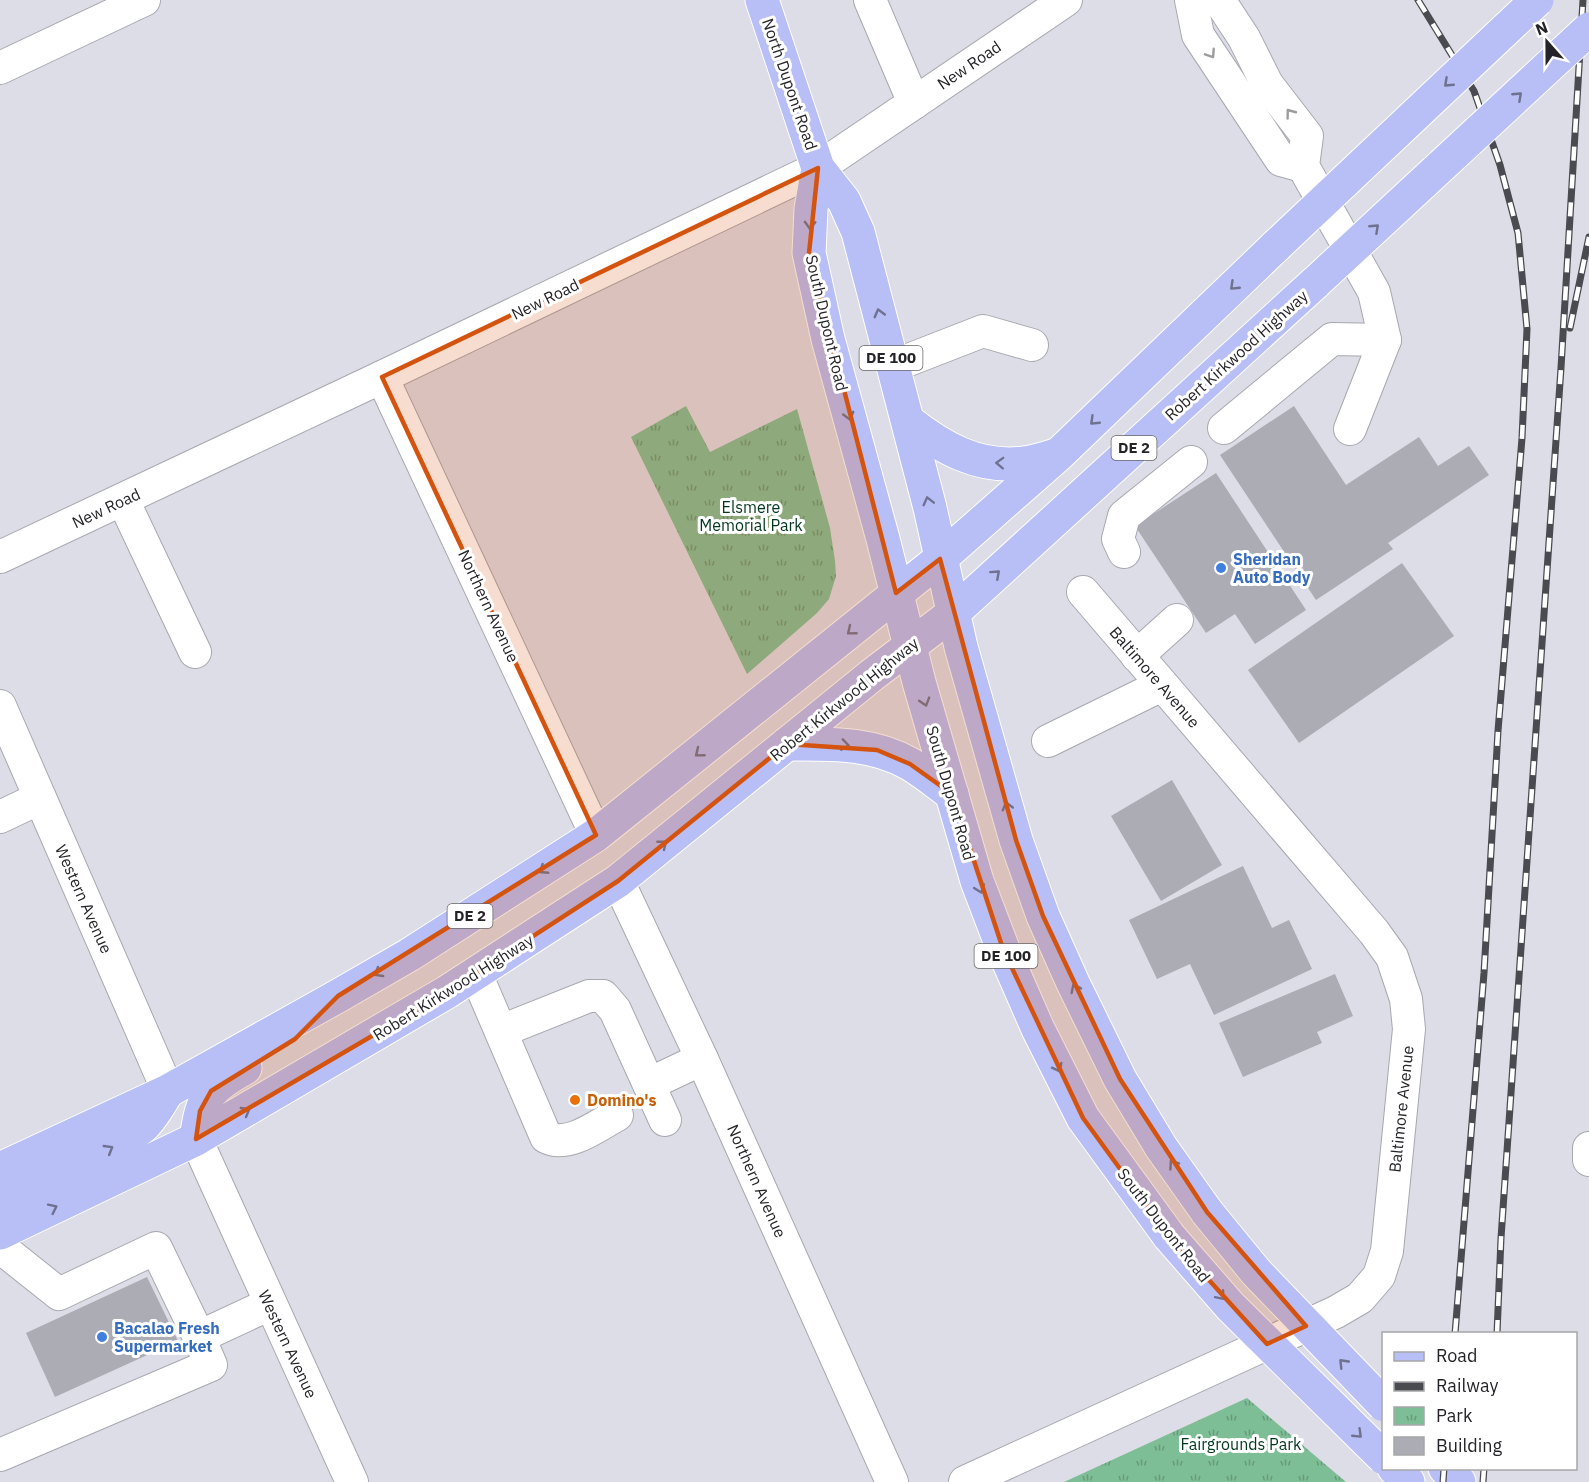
<svg xmlns="http://www.w3.org/2000/svg" width="1589" height="1482" font-family="'IBM Plex Sans',sans-serif">
<style>
.park{fill:url(#park-tufts)}
.building{fill:#abacb4}
.lines{fill:none;stroke-linecap:round;stroke-linejoin:round}
.minor-casing{stroke:#a7a8b0;stroke-width:34}
.major-casing{stroke:#fff;stroke-width:35}
.minor{stroke:#fff;stroke-width:32}
.major{stroke:#b8bef6;stroke-width:33}
.rail-casing{stroke:#4a4b50;stroke-width:7}
.rail{stroke:#fff;stroke-width:4.5;stroke-dasharray:14;stroke-linecap:butt}
.major-bridge-casing{stroke:#fff;stroke-width:35;stroke-linecap:butt}
.major-bridge{stroke:#b8bef6;stroke-width:33}
.oneway{stroke:#9c9c9e}
.oneway2{stroke:#6e718f}
.marked{fill:#d4540f;fill-opacity:0.2;stroke:#d4540f;stroke-width:4.5;stroke-linejoin:round}
.shop-dot{fill:#3f7fe0;stroke:#fff;stroke-width:2}
.food-dot{fill:#e8710a;stroke:#fff;stroke-width:2}
.labels{text-anchor:middle;stroke-width:6;stroke-linejoin:round;paint-order:stroke}
.shield{fill:#fff;stroke:#666668;stroke-width:1.5}
.shield-label{font-size:15px;font-weight:bold;fill:#242428}
.street-label{font-size:16px;fill:#242428;stroke:#fff}
.park-label{font-size:16px;fill:#00371d;stroke:#fff}
.shop-label{font-size:16px;font-weight:bold;fill:#366cbe;stroke:#fff;text-anchor:start}
.food-label{font-size:16px;font-weight:bold;fill:#c56008;stroke:#fff;text-anchor:start}
</style>
<defs>
<pattern id="park-tufts" width="24" height="20" patternUnits="userSpaceOnUse" patternTransform="scale(1.5)"><rect width="24" height="20" fill="#7ebe96"/><path d="M3 7l-1-3M5 7V3M7 7l1-3M15 17l-1-3M17 17v-4M19 17l1-3" fill="none" stroke="#679a7a"/></pattern>
</defs>
<rect width="100%" height="100%" fill="#dcdde6"/>
<g class="park">
<polygon points="686,406 710,452 797,409 830,528 835,561 836,576 829,599 817,613 747,674 631,437"/>
<polygon points="1247,1398 1346,1482 1064,1482"/>
</g>
<g class="building">
<polygon points="1294,406 1346,485 1419,437 1438,466 1469,446 1489,475 1388,543 1393,549 1316,600 1220,455"/>
<polygon points="1216,473 1306,610 1255,644 1235,614 1206,633 1135,526"/>
<polygon points="1402,563 1454,636 1299,743 1248,670"/>
<polygon points="1172,780 1222,865 1161,901 1111,816"/>
<polygon points="1243,866 1272,928 1289,920 1312,969 1214,1015 1190,964 1157,979 1129,920"/>
<polygon points="1335,974 1353,1016 1317,1032 1322,1043 1243,1077 1219,1023"/>
<polygon points="147,1277 178,1341 55,1397 26,1333"/>
</g>
<g class="lines">
<defs>
<g id="minor">
<polyline points="870,0 914,103"/>
<polyline points="1191,0 1198,35 1281,160 1303,166"/>
<polyline points="1219,0 1244,38 1267,84 1307,136 1303,166 1374,292 1385,340 1350,429"/>
<polyline points="0,68 144,0"/>
<polyline points="893,366 983,331 1032,345"/>
<polyline points="382,377 596,835"/>
<polyline points="1224,428 1332,339 1385,340"/>
<polyline points="123,500 195,652"/>
<polyline points="1124,552 1118,539 1124,516 1191,462"/>
<polyline points="0,557 382,377 818,168 1066,0"/>
<polyline points="1137,656 1177,620"/>
<polyline points="0,706 168,1091"/>
<polyline points="1048,741 1162,685"/>
<polyline points="0,817 40,798"/>
<polyline points="618,881 702,1059 892,1482"/>
<path d="M476 974 546 1137C568 1149 598 1125 617 1115"/>
<polyline points="501,1031 589,996 603,996 615,1010 665,1120"/>
<polyline points="649,1084 702,1059"/>
<polyline points="196,1139 352,1482"/>
<polyline points="1589,1148 1589,1160"/>
<polyline points="0,1247 59,1294 156,1248 199,1337"/>
<polyline points="0,1455 211,1365 199,1337 270,1304"/>
<polyline points="965,1482 1336,1312 1360,1298 1379,1276 1387,1251 1409,1029 1406,999 1392,957 1374,932 1083,592"/>
</g>
<g id="major">
<polyline points="762,0 818,168 844,201 858,232 930,508 961,647 1016,840 1043,916 1073,983 1120,1079 1161,1147 1207,1212"/>
<polyline points="818,168 811,209 809,253 828,339 883,539 919,682 977,881 1003,949 1038,1029 1083,1118 1169,1236"/>
<path d="M908 421C942 448 979 469 1024 463 1035 462 1046 458 1056 455"/>
<path d="M787 744C830 744 872 742 910 764 925 773 938 784 952 794"/>
<path d="M196 1139C202 1098 207 1089 245 1068"/>
<polyline points="0,1169 168,1091 338,996 409,955 596,835 940,559 1058,455 1277,245"/>
<path d="M0 1203C44 1180 103 1159 141 1128 151 1120 159 1105 166 1094"/>
<polyline points="0,1233 196,1139 447,992 618,881 872,675 952,614 1316,282"/>
<polyline points="1394,1468 1408,1482"/>
<polyline points="1445,1468 1459,1482"/>
</g>
</defs>
<use href="#minor" class="minor-casing"/>
<use href="#major" class="major-casing"/>
<use href="#minor" class="minor"/>
<use href="#major" class="major"/>
<defs>
<g id="rail">
<polyline points="1418,0 1474,91 1500,165 1518,233 1527,329 1522,438 1498,731 1484,973 1455,1334"/>
<polyline points="1570,328 1589,237"/>
<polyline points="1497,1334 1501,1238 1561,368 1583,0"/>
<polyline points="1443,1482 1444,1468"/>
<polyline points="1483,1482 1484,1468"/>
</g>
</defs>
<use href="#rail" class="rail-casing"/>
<use href="#rail" class="rail"/>
<defs>
<g id="major-bridge">
<polyline points="1277,245 1537,0"/>
<polyline points="1316,282 1589,29"/>
<polyline points="1207,1212 1256,1272 1384,1405"/>
<polyline points="1169,1236 1230,1306 1384,1458"/>
</g>
</defs>
<use href="#major-bridge" class="major-bridge-casing"/>
<use href="#major-bridge" class="major-bridge"/>
</g>
<defs><path id="oneway-chevron" d="M-2-3.5L2.5 0L-2 3.5" fill="none" stroke-width="1.6" stroke-linecap="round" stroke-linejoin="round" transform="scale(1.5)"/></defs>
<g class="oneway">
<use href="#oneway-chevron" transform="translate(1211 54) rotate(57)"/>
<use href="#oneway-chevron" transform="translate(1290 113) rotate(-127)"/>
</g>
<g class="oneway2">
<use href="#oneway-chevron" transform="translate(1448 83) rotate(137)"/>
<use href="#oneway-chevron" transform="translate(1518 96) rotate(-43)"/>
<use href="#oneway-chevron" transform="translate(810 225) rotate(92)"/>
<use href="#oneway-chevron" transform="translate(1375 228) rotate(-43)"/>
<use href="#oneway-chevron" transform="translate(1234 286) rotate(136)"/>
<use href="#oneway-chevron" transform="translate(879 313) rotate(-105)"/>
<use href="#oneway-chevron" transform="translate(849 416) rotate(75)"/>
<use href="#oneway-chevron" transform="translate(1094 421) rotate(136)"/>
<use href="#oneway-chevron" transform="translate(1000 463) rotate(-178)"/>
<use href="#oneway-chevron" transform="translate(928 501) rotate(-104)"/>
<use href="#oneway-chevron" transform="translate(996 574) rotate(-42)"/>
<use href="#oneway-chevron" transform="translate(851 631) rotate(141)"/>
<use href="#oneway-chevron" transform="translate(925 702) rotate(73)"/>
<use href="#oneway-chevron" transform="translate(845 745) rotate(8)"/>
<use href="#oneway-chevron" transform="translate(699 753) rotate(141)"/>
<use href="#oneway-chevron" transform="translate(1007 806) rotate(-106)"/>
<use href="#oneway-chevron" transform="translate(663 844) rotate(-39)"/>
<use href="#oneway-chevron" transform="translate(543 870) rotate(147)"/>
<use href="#oneway-chevron" transform="translate(980 889) rotate(70)"/>
<use href="#oneway-chevron" transform="translate(378 973) rotate(150)"/>
<use href="#oneway-chevron" transform="translate(1075 988) rotate(-116)"/>
<use href="#oneway-chevron" transform="translate(1058 1068) rotate(63)"/>
<use href="#oneway-chevron" transform="translate(246 1111) rotate(-30)"/>
<use href="#oneway-chevron" transform="translate(109 1149) rotate(-31)"/>
<use href="#oneway-chevron" transform="translate(1173 1164) rotate(-125)"/>
<use href="#oneway-chevron" transform="translate(53 1208) rotate(-26)"/>
<use href="#oneway-chevron" transform="translate(1221 1296) rotate(49)"/>
<use href="#oneway-chevron" transform="translate(1343 1363) rotate(-134)"/>
<use href="#oneway-chevron" transform="translate(1358 1434) rotate(44)"/>
</g>
<path class="marked" d="M818 168 809 253 896 593 940 559 1016 840 1043 916 1120 1079 1207 1212 1306 1326 1267 1344 1169 1236 1083 1118 1003 949 952 794 910 764 877 750 787 744 618 881 447 992 196 1139 200 1111 211 1091 295 1039 338 996 596 835 382 377Z"/>
<g class="shop-dot">
<circle cx="1221" cy="568" r="6"/>
<circle cx="102" cy="1337" r="6"/>
</g>
<circle class="food-dot" cx="575" cy="1100" r="6"/>
<g class="labels">
<g class="shield">
<rect x="859.5" y="346" width="63" height="24" rx="4.5"/>
<rect x="1111.5" y="436" width="45" height="24" rx="4.5"/>
<rect x="447.5" y="904" width="45" height="24" rx="4.5"/>
<rect x="974.5" y="944" width="63" height="24" rx="4.5"/>
</g>
<g class="shield-label">
<text x="891" y="363">DE 100</text>
<text x="1134" y="453">DE 2</text>
<text x="470" y="921">DE 2</text>
<text x="1006" y="961">DE 100</text>
</g>
<g class="street-label">
<text transform="translate(969 65) rotate(-34)" y="6">New Road</text>
<text transform="translate(790 84) rotate(71)" y="6">North Dupont Road</text>
<text transform="translate(545 299) rotate(-26)" y="6">New Road</text>
<text transform="translate(827 323) rotate(77)" y="6">South Dupont Road</text>
<text transform="translate(1236 355) rotate(-42)" y="6">Robert Kirkwood Highway</text>
<text transform="translate(106 508) rotate(-25)" y="6">New Road</text>
<text transform="translate(489 606) rotate(65)" y="6">Northern Avenue</text>
<text transform="translate(1155 677) rotate(49)" y="6">Baltimore Avenue</text>
<text transform="translate(844 699) rotate(-39)" y="6">Robert Kirkwood Highway</text>
<text transform="translate(951 793) rotate(74)" y="6">South Dupont Road</text>
<text transform="translate(84 899) rotate(66)" y="6">Western Avenue</text>
<text transform="translate(453 987) rotate(-32)" y="6">Robert Kirkwood Highway</text>
<text transform="translate(1401 1109) rotate(-84)" y="6">Baltimore Avenue</text>
<text transform="translate(757 1181) rotate(66)" y="6">Northern Avenue</text>
<text transform="translate(1164 1225) rotate(52)" y="6">South Dupont Road</text>
<text transform="translate(288 1344) rotate(65)" y="6">Western Avenue</text>
</g>
<g class="park-label">
<text x="751" y="513">Elsmere<tspan x="751" dy="18">Memorial Park</tspan></text>
<text x="1241" y="1450">Fairgrounds Park</text>
</g>
<g class="shop-label">
<text x="1233" y="565">Sheridan<tspan x="1233" dy="18">Auto Body</tspan></text>
<text x="114" y="1334">Bacalao Fresh<tspan x="114" dy="18">Supermarket</tspan></text>
</g>
<g class="food-label">
<text x="587" y="1106">Domino's</text>
</g>
</g>
<rect x="1382" y="1332" width="195" height="138" fill="#ffffff" stroke="#a7a7a9" stroke-width="1.5"/>
<rect x="1394" y="1352" width="30" height="9" fill="#b8bef6" stroke="#a7a7a9" stroke-width="1.5"/>
<text x="1436" y="1362" font-size="18" fill="#242428">Road</text>
<rect x="1394" y="1382" width="30" height="9" fill="#4a4b50" stroke="#a7a7a9" stroke-width="1.5"/>
<text x="1436" y="1392" font-size="18" fill="#242428">Railway</text>
<rect x="1394" y="1407" width="30" height="18" fill="url(#park-tufts)" stroke="#a7a7a9" stroke-width="1.5"/>
<text x="1436" y="1422" font-size="18" fill="#242428">Park</text>
<rect x="1394" y="1437" width="30" height="18" fill="#abacb4" stroke="#a7a7a9" stroke-width="1.5"/>
<text x="1436" y="1452" font-size="18" fill="#242428">Building</text>
<g transform="translate(1547 42) rotate(339)" stroke="#ffffff" stroke-width="4.5" paint-order="stroke">
<path d="M0-4.5L10 22L0 15L-10 22Z" fill="#242428"/>
<text y="-9" font-size="16" font-weight="bold" text-anchor="middle" fill="#242428">N</text>
</g>
</svg>
